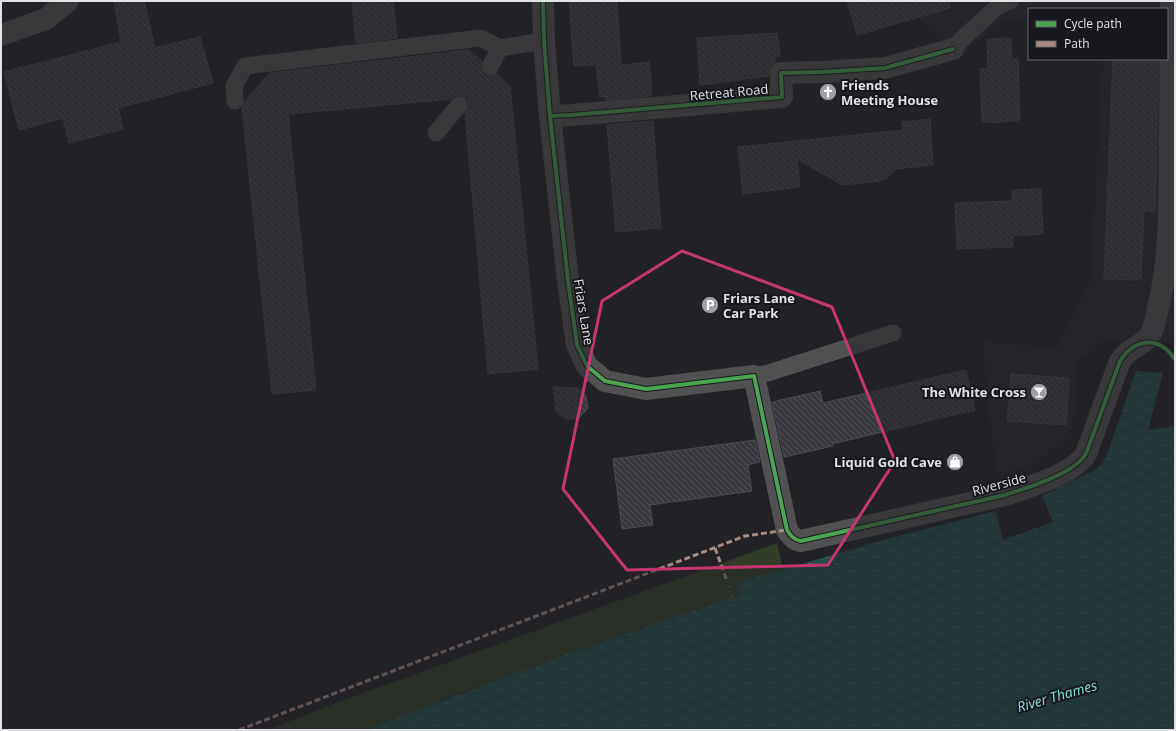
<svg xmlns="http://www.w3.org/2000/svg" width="1176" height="731" font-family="'Open Sans',sans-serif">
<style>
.built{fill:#262632}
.green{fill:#313d28}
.water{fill:url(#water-ripples)}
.pier{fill:#222226}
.building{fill:url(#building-back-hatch);stroke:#4b4b4e}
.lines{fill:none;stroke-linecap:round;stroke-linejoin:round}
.path{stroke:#555455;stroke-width:2.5;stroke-dasharray:2 3;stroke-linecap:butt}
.lane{stroke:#525151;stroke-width:17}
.street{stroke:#525151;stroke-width:22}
.quiet{stroke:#a88b81;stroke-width:3;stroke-dasharray:6 3;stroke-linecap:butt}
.cycleway-casing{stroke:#17171e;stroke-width:6}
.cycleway{stroke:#4ca352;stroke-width:4}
.marked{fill:none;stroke:#c73670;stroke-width:3;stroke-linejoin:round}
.labels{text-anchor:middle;stroke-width:4;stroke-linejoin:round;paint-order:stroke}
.poi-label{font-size:13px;font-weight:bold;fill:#e1e1e6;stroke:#17171e;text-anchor:start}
.street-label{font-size:13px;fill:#e1e1e6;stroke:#17171e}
.water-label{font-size:14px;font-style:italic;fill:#8ddee0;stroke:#17171e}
</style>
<defs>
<pattern id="water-ripples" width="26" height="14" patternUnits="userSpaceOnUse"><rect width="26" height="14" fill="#234c4d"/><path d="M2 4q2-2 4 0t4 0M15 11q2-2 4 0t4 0" fill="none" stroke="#436667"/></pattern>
<pattern id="building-back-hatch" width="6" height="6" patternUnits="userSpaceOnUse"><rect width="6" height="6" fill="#39383f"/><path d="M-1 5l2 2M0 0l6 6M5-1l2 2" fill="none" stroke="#55545b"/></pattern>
</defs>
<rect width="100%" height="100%" fill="#222226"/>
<polygon class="built" points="912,1 1175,1 1175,343 1103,341 1087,357 1079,358 1073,426 1066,436 1040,461 1024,468 996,475 982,341 1056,348 1090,283 1103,59 1167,59 1167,9 1029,9 1029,20 1002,21 959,58 919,19"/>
<polygon class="green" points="777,543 783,570 737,584 740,595 641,628 454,695 367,730 267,730 344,700"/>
<path class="water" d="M1136 371 1163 373 1148 430 1175 426V730H367C490 681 615 636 740 595L737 584 751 579 890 538 996 511 1042 496 1093 471 1101 465 1106 457Z"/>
<polygon class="pier" points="1042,496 1053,522 1003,540 996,511"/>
<g class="building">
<polygon points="114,1 144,1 155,48 200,37 213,83 118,108 123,129 69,143 63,118 19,130 4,72 121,42"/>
<polygon points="352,1 393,1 397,38 356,43"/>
<polygon points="569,1 617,1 621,65 649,62 652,91 651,91 651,96 606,100 605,96 600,97 596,65 574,66"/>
<polygon points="847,1 949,1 950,8 857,35"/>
<polygon points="777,33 780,56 775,57 775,62 770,68 769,76 700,85 697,38"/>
<polygon points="1011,38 1012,59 1018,59 1020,120 992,123 992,122 982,122 980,69 988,68 987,39"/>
<polygon points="469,50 482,61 480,68 482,73 485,76 491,77 497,74 510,86 538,369 488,374 465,113 469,106 468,101 466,98 460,95 455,96 451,99 288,114 316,390 272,394 242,107 245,101 270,73"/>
<polygon points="1113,59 1158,59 1157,143 1155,211 1144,211 1141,280 1104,279"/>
<polygon points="930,119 933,165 896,169 887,178 880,181 843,185 797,159 800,187 743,194 738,147 903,130 902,122"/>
<polygon points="653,121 661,228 616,232 607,125"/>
<polygon points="1041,189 1043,234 1013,236 1013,247 957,249 955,203 1012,201 1012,190"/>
<polygon points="966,370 975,410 832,444 833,446 784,457 772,402 820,391 823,403"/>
<polygon points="1011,374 1069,378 1066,425 1007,421"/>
<polygon points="553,387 578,388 586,396 588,408 578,419 566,419 556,412"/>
<polygon points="755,440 760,462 748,465 752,491 650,505 653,525 622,529 613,459"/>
</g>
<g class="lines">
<polyline class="path" points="727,581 734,601"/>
<g class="lane">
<polyline points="953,49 962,39 998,6 1010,1"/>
<polyline points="490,67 500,48"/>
<polyline points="235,101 234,86 245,66 481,38 500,48 544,41"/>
<polyline points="436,133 459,105"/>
<polyline points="754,376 768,373 893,333"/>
</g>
<g class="street">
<path d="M543 1 544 41 550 116 568 281 577 345 587 366 605 381 646 389 754 376 787 530C791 536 794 540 801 541L1005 495C1026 488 1067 476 1082 459 1084 457 1086 454 1087 451L1120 361C1129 347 1142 347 1150 335 1155 327 1156 317 1158 309 1165 279 1168 250 1169 219L1171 1"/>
<polyline points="1,35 46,19 68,1"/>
<polyline points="550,116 572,115 782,97 781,73 822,72 885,68 953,49"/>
</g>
<g class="quiet">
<polyline points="715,548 727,581"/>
<polyline points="239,730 745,536 787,530"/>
</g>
<defs>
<g id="cycleway">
<path d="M543 1 544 41 550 116 568 281 577 345 587 366 605 381 646 389 754 376 787 530C791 536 794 540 801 541L1005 495C1026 488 1067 476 1082 459 1084 457 1086 454 1087 451L1120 361C1135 338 1160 335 1175 360"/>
<polyline points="550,116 572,115 782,97 781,73 822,72 885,68 953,49"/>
</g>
</defs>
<use href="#cycleway" class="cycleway-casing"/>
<use href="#cycleway" class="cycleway"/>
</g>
<path d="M0 0H1176V731H0ZM682 251 832 307 895 461 828 565 627 570 563 489 602 301Z" fill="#222226" fill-opacity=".55" fill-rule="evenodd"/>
<path class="marked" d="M682 251 832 307 895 461 828 565 627 570 563 489 602 301Z"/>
<defs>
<symbol id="church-disc" viewBox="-11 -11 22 22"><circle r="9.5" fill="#9e9ea3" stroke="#17171e"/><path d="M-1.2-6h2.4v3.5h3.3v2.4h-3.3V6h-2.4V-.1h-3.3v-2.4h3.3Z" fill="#fff"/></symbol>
<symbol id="parking-disc" viewBox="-11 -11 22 22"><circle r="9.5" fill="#9e9ea3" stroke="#17171e"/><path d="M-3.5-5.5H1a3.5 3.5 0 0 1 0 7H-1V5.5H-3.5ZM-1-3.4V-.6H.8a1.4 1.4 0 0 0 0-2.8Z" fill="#fff"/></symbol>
<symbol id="bar-disc" viewBox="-11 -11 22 22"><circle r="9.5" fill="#9e9ea3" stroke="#17171e"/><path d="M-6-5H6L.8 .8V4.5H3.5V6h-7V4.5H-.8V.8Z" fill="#fff"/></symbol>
<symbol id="shop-disc" viewBox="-11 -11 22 22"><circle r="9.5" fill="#9e9ea3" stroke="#17171e"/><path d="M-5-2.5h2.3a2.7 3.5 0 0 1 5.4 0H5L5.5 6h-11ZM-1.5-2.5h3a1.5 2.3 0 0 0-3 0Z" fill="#fff"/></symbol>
</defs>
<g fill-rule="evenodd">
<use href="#church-disc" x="818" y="82" width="20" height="20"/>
<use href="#parking-disc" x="700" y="295" width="20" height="20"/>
<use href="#bar-disc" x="1029" y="382" width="20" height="20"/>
<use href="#shop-disc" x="945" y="452" width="20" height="20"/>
</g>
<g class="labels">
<g class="poi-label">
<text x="841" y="90">Friends<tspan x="841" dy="15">Meeting House</tspan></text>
<text x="723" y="303">Friars Lane<tspan x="723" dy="15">Car Park</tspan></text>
<text x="1026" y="397" text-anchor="end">The White Cross</text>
<text x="942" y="467" text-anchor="end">Liquid Gold Cave</text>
</g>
<g class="street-label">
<text transform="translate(729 92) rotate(-5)" y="5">Retreat Road</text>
<text transform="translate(584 312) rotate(81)" y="5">Friars Lane</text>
<text transform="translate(999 484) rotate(-15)" y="5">Riverside</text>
</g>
<g class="water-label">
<text transform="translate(1057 696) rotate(-16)" y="5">River Thames</text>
</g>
</g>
<rect width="1176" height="731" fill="none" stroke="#e1e1e6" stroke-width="4"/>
<rect x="1028" y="8" width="140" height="52" fill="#17171e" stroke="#68686e"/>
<rect x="1036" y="21" width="20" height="6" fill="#4ca352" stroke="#68686e"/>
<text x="1064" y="28" font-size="12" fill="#e1e1e6">Cycle path</text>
<rect x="1036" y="41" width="20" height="6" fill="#a88b81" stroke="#68686e"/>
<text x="1064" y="48" font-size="12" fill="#e1e1e6">Path</text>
</svg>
